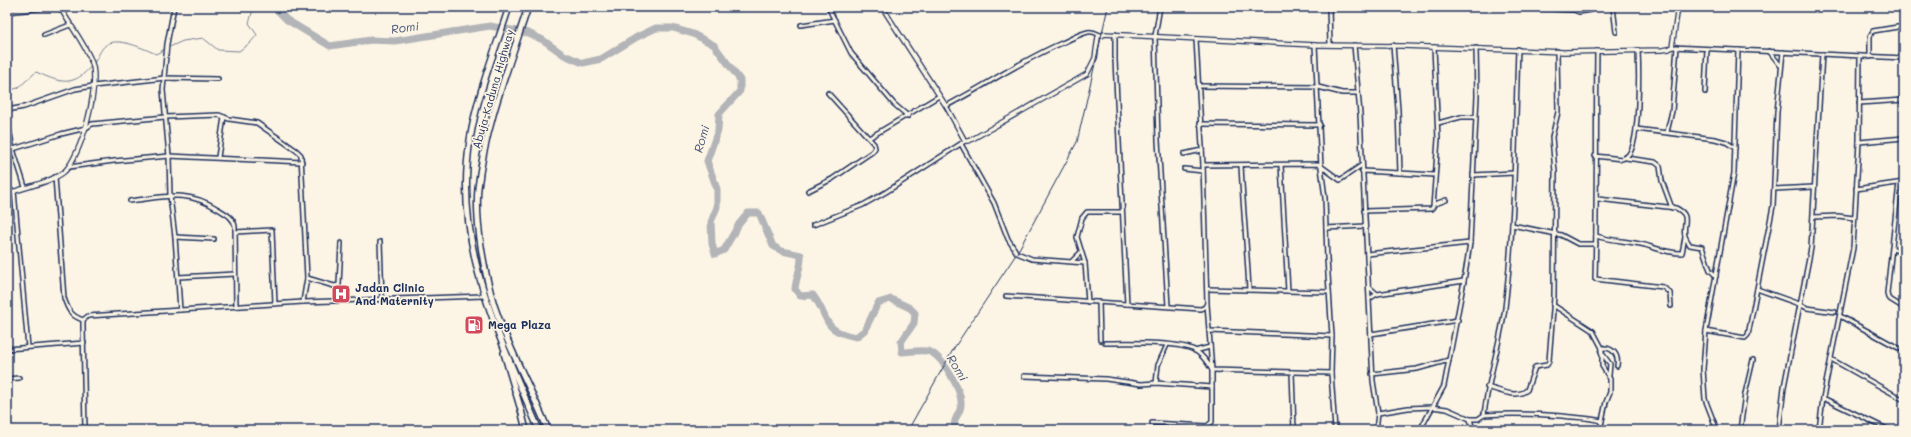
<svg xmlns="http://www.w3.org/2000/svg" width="1911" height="437" font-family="Mali,sans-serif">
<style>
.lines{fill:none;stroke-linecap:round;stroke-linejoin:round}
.stream{stroke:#767f94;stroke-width:1}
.river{stroke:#b2b4b8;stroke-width:7}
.minor-casing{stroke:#1b2f5e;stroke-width:6}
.tertiary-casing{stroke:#1b2f5e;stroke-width:6}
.trunk-casing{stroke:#1b2f5e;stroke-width:8}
.minor{stroke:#fcf5e5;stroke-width:3}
.tertiary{stroke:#fcf5e5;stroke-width:3.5}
.trunk{stroke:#fcf5e5;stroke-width:5}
.rail{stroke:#1b2f5e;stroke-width:1}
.labels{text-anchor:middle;stroke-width:3.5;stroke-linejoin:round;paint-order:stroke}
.street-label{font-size:11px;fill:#1b2f5e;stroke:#fcf5e5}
.poi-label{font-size:11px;font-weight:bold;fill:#1b2f5e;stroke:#fcf5e5;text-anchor:start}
.water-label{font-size:12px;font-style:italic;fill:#485779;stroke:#fcf5e5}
</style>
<rect width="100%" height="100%" fill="#fcf5e5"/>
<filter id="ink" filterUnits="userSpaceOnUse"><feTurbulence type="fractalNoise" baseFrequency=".025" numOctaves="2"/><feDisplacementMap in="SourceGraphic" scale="8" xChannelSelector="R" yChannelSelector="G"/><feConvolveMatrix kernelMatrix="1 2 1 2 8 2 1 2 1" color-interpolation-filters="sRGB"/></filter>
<g filter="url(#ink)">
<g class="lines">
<g class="stream">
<polyline points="167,48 183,41 203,38 218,50 239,51 250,43 257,35 249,23 252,13 255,7"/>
<path d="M94 63C98 58 100 49 106 45 117 36 145 49 156 54L165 49"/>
<path d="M7 91 18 88 36 72C59 82 73 89 92 65"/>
</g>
<path class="river" d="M274 7 287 20 330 46 371 40 395 41 490 26 528 33 543 40 564 55 583 63 601 59 637 37 656 28H673L693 34 714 45 740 80V91L719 114 718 130 707 161 717 189V207L711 222 712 244 715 254 724 250 739 224 748 213H759L773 246 782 251 801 255C802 266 796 277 795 289L800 296 813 295C831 319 820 330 856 337L865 330 878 303 891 299 910 308 915 313 914 323 901 342 902 352C910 352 923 349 930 352 943 357 962 391 961 404 961 415 952 417 955 430"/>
<defs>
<g id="minor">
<polyline points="174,7 167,44 163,90 169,156 170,196 175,237 180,310"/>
<polyline points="828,7 851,53 894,104 908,116"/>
<polyline points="1160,7 1155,36 1158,140 1168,306"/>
<polyline points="1329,7 1330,45"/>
<polyline points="1506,7 1574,10 1579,12 1590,10"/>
<polyline points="1613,7 1616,32"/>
<polyline points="1678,9 1684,7"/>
<polyline points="801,25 835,20"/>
<polyline points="1115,34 1115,60 1127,304"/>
<polyline points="44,35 70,25"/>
<polyline points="1315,45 1321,167 1325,198 1327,259 1332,336 1331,373 1335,430"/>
<path d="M1354 45 1360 114 1373 381 1378 413 1408 408 1432 407 1447 409 1470 419H1478L1484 415C1488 379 1500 344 1505 308 1515 222 1515 136 1518 49"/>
<polyline points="1672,47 1904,58"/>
<path d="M1597 51C1596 127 1597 203 1595 279L1663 287 1670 293 1671 306"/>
<polyline points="1769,51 1780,65"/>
<polyline points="1870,57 1870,36 1873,31 1904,26"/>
<polyline points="1198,86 1318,87 1342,93 1358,93"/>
<polyline points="1705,92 1707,49"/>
<polyline points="1859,103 1904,100"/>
<path d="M946 106C985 86 1022 60 1062 43 1071 39 1079 34 1088 32 1093 31 1096 33 1100 35"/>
<polyline points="7,110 24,107 75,89 93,86 165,78 218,79"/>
<polyline points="7,119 13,149 25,187"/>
<polyline points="1438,123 1461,117 1476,117"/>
<polyline points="1200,124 1320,125"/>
<polyline points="1636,129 1715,139 1726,142 1735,148"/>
<polyline points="1667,132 1672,111 1677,47"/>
<polyline points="869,138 939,96"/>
<polyline points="1859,142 1904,138"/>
<polyline points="961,144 994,203 1008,239 1017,253 1032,259 1085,263"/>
<polyline points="7,151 61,134 86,128 92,124 165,117 219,115 229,119 257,123 297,151 301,155 307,278 303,302"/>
<polyline points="1184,154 1202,150"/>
<path d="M1595 156 1622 159C1625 158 1627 157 1629 154 1640 140 1639 70 1638 50"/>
<polyline points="218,157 224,117"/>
<polyline points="1626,158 1655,162 1660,166 1662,181 1672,208"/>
<polyline points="1203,165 1318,164 1340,180 1362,165"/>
<path d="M1241 165C1243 207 1247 248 1249 290"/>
<polyline points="1281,165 1288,291"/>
<polyline points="69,167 114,161 169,156 302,162"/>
<polyline points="1184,169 1203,171"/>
<polyline points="1362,171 1400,173 1398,110 1393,45"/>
<polyline points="1400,173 1435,175"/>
<polyline points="1473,175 1514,173"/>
<path d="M55 177 64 298C68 310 71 316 83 320"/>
<polyline points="1899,183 1887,293 1888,298 1904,308"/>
<polyline points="1774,189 1814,187"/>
<polyline points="1856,189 1904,182"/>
<polyline points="14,191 28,347"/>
<polyline points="808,191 832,179 872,152 875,148 874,144 828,93"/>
<path d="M1598 199 1676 208C1692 216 1682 223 1685 236 1686 239 1688 242 1690 245L1702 247 1710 270 1716 276"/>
<path d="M130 201C165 197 186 189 218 209 226 214 233 217 235 226L236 306"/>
<polyline points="1435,204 1446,200"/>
<polyline points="1364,211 1431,209 1433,207 1438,139 1434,47"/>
<polyline points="1813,217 1838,216 1854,218"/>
<polyline points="813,225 863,205 886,192 965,141"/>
<polyline points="1512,225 1561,235 1578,244 1596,244"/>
<polyline points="1326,228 1365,226"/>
<polyline points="236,232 272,230 275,304"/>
<path d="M1596 236C1612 241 1629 241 1645 245 1658 249 1668 253 1682 253L1685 237"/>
<polyline points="175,237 214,239"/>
<polyline points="380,242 382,298"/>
<polyline points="1892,248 1904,255"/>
<polyline points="1367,254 1470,243"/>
<polyline points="1072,261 1081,252"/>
<polyline points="178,277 235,274"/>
<polyline points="307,278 334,286 339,285 341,243"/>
<polyline points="1369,287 1377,294"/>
<polyline points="1207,289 1329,292"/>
<polyline points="1757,289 1799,304 1807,308 1835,312"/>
<polyline points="1006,296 1201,309 1205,307 1207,303 1203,165 1196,39"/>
<polyline points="1369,299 1377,294 1464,281"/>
<polyline points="1088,302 1085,263 1077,237 1082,218 1087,212 1122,212"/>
<polyline points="1099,302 1100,340"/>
<polyline points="1553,305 1593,331 1602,348 1602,366 1610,379 1610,392 1606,402 1600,430"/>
<polyline points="1840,316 1904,351"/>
<polyline points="1209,331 1332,336"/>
<polyline points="1706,331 1745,338 1748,335 1773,206 1777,112 1783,52"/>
<polyline points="1371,334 1458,320"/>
<path d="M1105 343C1125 343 1180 341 1196 351 1203 356 1208 363 1212 370L1331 373"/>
<path d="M1602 348C1613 347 1619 355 1617 366"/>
<polyline points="7,349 84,343"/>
<polyline points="1195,351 1210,347"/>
<polyline points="1601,352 1610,364 1609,375"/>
<polyline points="1831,359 1904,400"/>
<polyline points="1292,372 1294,430"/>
<polyline points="1372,374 1417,369 1449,360"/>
<polyline points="1024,376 1106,379 1141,384 1156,383 1212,387"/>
<polyline points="7,379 19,378"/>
<polyline points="1156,383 1158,365 1167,345"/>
<path d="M1487 387C1499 390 1516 399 1527 390L1535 367 1547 365 1549 361 1554 297 1555 172 1552 137 1558 112 1557 51"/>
<polyline points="1823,398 1889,430"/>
<path d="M1484 415C1510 413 1536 414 1562 416 1577 418 1586 417 1602 421"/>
<polyline points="1470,419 1473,430"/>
<polyline points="1152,423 1207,426 1212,422 1212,370 1207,304"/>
<polyline points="85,430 83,326 83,320 88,316 303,302 484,296"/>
<polyline points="1376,430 1378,413"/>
<polyline points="1420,430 1444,386 1464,281 1470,243 1477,96 1476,48"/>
<polyline points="1717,430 1705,399 1703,369 1706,331 1734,173 1738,50"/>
<polyline points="1740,430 1745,394 1753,360"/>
<polyline points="1779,430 1784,387 1811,248 1822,54"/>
<polyline points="1819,430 1823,398 1853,248 1859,142 1860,56"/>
</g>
<g id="tertiary">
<polyline points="882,7 946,106 965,141 969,141 1087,74 1095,58 1098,37 1100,35 1102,36 1104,34 1315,45 1402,46 1564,52 1662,50 1669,49 1672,47 1678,7"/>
<polyline points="7,12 52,7"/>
<path d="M7 194C24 187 50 183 64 172 82 156 100 85 92 63 85 43 70 26 60 7"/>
</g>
<g id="trunk">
<path d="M509 7C495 51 477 95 470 140 453 247 499 335 539 430"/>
<path d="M528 7C509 66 485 126 478 188 475 222 484 272 494 305 508 348 531 388 548 430"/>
<polyline points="504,353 521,410 526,430"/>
</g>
</defs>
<use href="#minor" class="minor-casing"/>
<use href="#tertiary" class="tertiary-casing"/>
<use href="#trunk" class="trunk-casing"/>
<use href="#minor" class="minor"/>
<use href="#tertiary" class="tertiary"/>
<use href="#trunk" class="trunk"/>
<polyline class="rail" points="908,430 954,348 1017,253 1077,142 1108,7"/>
</g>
</g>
<defs>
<symbol id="hospital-square" viewBox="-11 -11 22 22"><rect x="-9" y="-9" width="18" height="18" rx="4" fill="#d1495b" stroke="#fcf5e5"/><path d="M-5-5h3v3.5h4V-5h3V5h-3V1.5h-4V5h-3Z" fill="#fff"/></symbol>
<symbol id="fuel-square" viewBox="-11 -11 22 22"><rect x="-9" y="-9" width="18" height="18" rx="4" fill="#d1495b" stroke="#fcf5e5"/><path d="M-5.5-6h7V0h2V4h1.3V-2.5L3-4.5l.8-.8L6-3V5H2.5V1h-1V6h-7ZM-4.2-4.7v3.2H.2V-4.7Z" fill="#fff"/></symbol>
</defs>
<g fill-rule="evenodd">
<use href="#hospital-square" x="330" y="283" width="22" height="22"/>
<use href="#fuel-square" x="463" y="314" width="22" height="22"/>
</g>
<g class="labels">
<g class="street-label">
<text transform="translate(493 89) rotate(-74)" y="4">Abuja-Kaduna Highway</text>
</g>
<g class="poi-label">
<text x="355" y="292">Jadan Clinic<tspan x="355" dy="13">And Maternity</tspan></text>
<text x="488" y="329">Mega Plaza</text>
</g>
<g class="water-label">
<text transform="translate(405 28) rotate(-7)" y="4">Romi</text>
<text transform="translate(702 139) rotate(-74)" y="4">Romi</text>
<text transform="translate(957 368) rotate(59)" y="4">Romi</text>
</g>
</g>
<rect width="1911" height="437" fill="none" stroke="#fcf5e5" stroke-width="24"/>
<rect x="12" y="12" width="1887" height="413" fill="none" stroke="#1b2f5e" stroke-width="1.5" filter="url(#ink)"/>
</svg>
